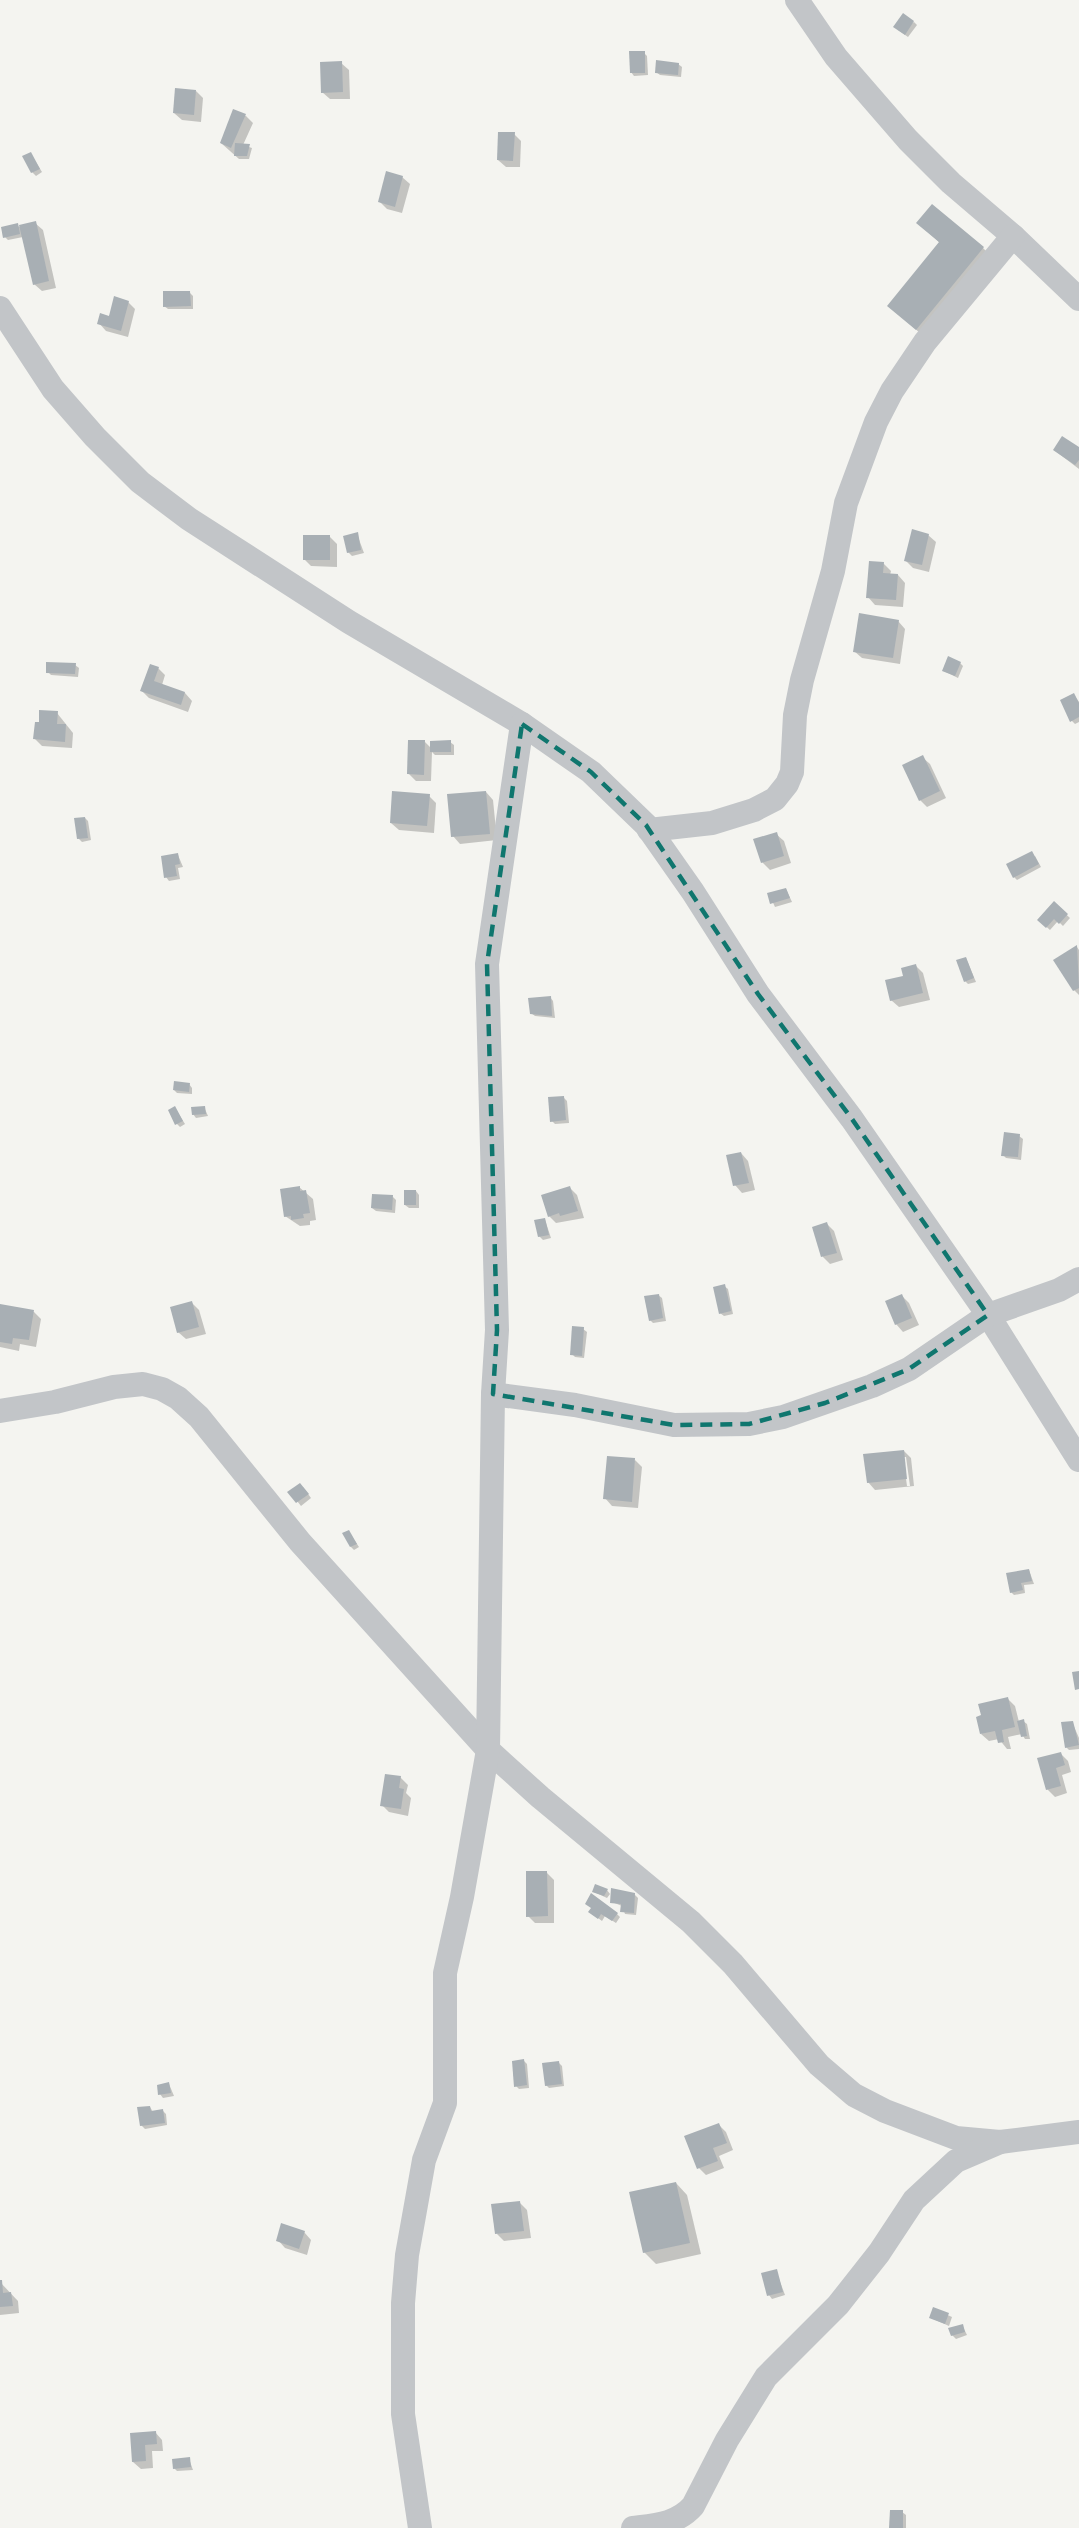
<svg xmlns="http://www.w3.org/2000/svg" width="1079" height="2528" viewBox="0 0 1079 2528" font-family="Jost,sans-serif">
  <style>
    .shadow { fill: #0003; fill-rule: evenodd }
    .building { fill: #a8afb4 }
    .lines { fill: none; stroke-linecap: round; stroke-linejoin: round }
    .street { stroke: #c2c5c8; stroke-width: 24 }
    .marked { fill: none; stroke: #0f766e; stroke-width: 4.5; stroke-dasharray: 12 8; stroke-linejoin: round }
  </style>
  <rect width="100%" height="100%" fill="#f4f4f0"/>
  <g class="shadow">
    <polygon points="914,22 917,25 908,37 898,30"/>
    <polygon points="644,53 647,56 648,75 634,76 631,72"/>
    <polygon points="341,63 349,70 350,99 330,99 322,92"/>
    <polygon points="678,64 682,67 681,77 660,75 656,72"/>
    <polygon points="196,91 203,98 201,122 182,120 174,113"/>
    <polygon points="234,111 246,116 253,123 243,145 252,148 249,159 239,159 221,143"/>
    <polygon points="514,134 521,141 520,167 506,167 498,160"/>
    <polygon points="31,154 42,172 36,176 32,172"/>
    <polygon points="402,177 410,184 402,213 387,209 379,201"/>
    <polygon points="35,223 43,230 56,288 42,291 34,284 23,237 8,240 5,237 17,225 19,227"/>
    <polygon points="918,223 983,248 994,259 928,340 889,306 940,243"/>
    <polygon points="190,293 193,296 193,309 168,309 164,306"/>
    <polygon points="128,302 135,309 128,337 106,331 99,323"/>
    <polygon points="1079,449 1079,469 1054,450"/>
    <polygon points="357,534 364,553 352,556 348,552"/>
    <polygon points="928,535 936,542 929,572 913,568 906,561"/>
    <polygon points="330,537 337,544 337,567 311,566 304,559"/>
    <polygon points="883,563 891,571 890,575 898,575 905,583 903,607 875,605 868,597"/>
    <polygon points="898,621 905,629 900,664 862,658 854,651"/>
    <polygon points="960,663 963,666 958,678 944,671"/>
    <polygon points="75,665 79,668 78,677 51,675 48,672"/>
    <polygon points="158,668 165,675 162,685 185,693 192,701 188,712 149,698 142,691"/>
    <polygon points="1074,695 1079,702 1079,722 1075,724 1072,721"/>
    <polygon points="57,713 73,733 72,748 42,746 35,739 40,724"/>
    <polygon points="425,742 431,748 450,742 454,745 454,755 435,755 432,752 431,781 416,781 409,774"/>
    <polygon points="922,757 930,764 946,798 927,807 920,800"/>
    <polygon points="486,792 493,800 497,840 460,844 453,836"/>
    <polygon points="429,796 436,803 434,833 399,830 391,823"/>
    <polygon points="85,818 88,821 91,840 82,842 78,838"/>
    <polygon points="776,834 784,841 791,863 770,870 762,862"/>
    <polygon points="178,855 183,867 178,868 180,879 169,881 166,877"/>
    <polygon points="1035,856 1041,867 1017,880 1014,877"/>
    <polygon points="786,889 792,902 775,907 769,894"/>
    <polygon points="1054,903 1070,918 1063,926 1058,921 1050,930 1039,920"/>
    <polygon points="1077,947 1079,950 1079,995 1074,990"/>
    <polygon points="966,958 976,982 968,984 965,981"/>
    <polygon points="916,966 923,973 930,1000 899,1007 891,1000 905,978"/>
    <polygon points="550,997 553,1001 555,1018 535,1016 531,1013"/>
    <polygon points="189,1084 192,1088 192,1094 177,1093 174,1090"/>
    <polygon points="564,1098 567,1101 569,1123 555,1124 552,1121"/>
    <polygon points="204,1107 208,1116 196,1118 193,1114"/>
    <polygon points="175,1108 185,1124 180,1127 177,1124"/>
    <polygon points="1019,1136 1023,1139 1021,1160 1006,1158 1003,1155"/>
    <polygon points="741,1153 748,1161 755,1190 742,1193 735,1185"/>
    <polygon points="299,1187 313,1199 316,1220 310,1221 310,1225 300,1226 285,1216"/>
    <polygon points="569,1187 577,1195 584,1218 556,1223 549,1216"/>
    <polygon points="416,1191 419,1195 419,1208 409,1208 405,1205"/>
    <polygon points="393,1197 396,1200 395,1213 376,1211 372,1208"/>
    <polygon points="545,1220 551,1238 543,1240 539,1236"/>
    <polygon points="827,1224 834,1231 843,1260 830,1264 823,1257 813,1228"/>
    <polygon points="724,1286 728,1289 733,1314 724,1316 720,1313"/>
    <polygon points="658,1295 662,1298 666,1321 653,1323 650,1320"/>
    <polygon points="902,1296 909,1303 919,1325 903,1332 896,1324"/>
    <polygon points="192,1303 199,1310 206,1334 186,1339 178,1332"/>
    <polygon points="0,1306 34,1312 41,1319 36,1347 20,1344 19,1351 0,1347"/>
    <polygon points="583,1329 587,1332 584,1358 575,1357 572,1354"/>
    <path d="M904,1451L911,1458L914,1486L875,1490L868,1482ZM903,1457H906L910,1486H907Z"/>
    <polygon points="635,1460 642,1467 638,1508 612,1506 605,1498"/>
    <polygon points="303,1487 311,1498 301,1506 290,1492"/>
    <polygon points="349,1532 359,1547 354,1550 351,1547"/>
    <polygon points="1029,1570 1034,1584 1024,1585 1025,1593 1014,1595 1011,1592"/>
    <polygon points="1008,1699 1015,1706 1019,1722 1023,1721 1027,1724 1030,1739 1025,1739 1022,1734 1008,1737 1011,1749 1007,1749 999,1739 989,1741 981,1734"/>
    <polygon points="1072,1722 1079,1738 1079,1749 1069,1750 1066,1747"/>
    <polygon points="1060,1753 1068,1761 1071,1772 1062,1775 1067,1793 1055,1797 1047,1789"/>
    <polygon points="400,1777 408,1785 406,1793 411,1798 408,1816 389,1812 382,1805"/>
    <polygon points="547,1873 554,1880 554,1923 535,1923 528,1916"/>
    <polygon points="607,1890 610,1894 607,1898 594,1892"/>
    <polygon points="634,1894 638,1898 636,1915 625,1914 622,1906 612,1902"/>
    <polygon points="590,1912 617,1914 620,1917 616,1923 605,1916 602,1921"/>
    <polygon points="524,2061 527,2064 529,2088 519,2089 516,2086"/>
    <polygon points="559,2063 562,2066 564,2086 549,2088 546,2085"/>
    <polygon points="169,2084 174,2096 163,2098 160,2094"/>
    <polygon points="150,2107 153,2112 163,2111 166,2114 167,2125 145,2129 141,2125"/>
    <polygon points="719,2125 726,2132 733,2150 719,2156 724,2168 706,2175 699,2168"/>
    <polygon points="676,2183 687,2195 701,2254 656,2264 644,2252"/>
    <polygon points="520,2203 527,2210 531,2238 504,2241 497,2234"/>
    <polygon points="304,2232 311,2240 307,2255 285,2248 278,2240"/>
    <polygon points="776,2271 785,2295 772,2299 769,2295"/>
    <polygon points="0,2282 18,2301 19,2313 0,2315"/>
    <polygon points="934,2309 952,2317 949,2326 931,2318"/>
    <polygon points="962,2325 967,2335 956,2339 952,2335"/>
    <polygon points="155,2432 162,2440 163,2451 152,2451 153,2468 141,2469 133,2462 131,2434"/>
    <polygon points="189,2459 193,2470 177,2471 174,2468"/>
    <polygon points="902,2512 906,2515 906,2528 891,2528"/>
  </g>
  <g class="building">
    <polygon points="903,13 914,21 905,35 893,27"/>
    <polygon points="629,51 645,51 645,73 630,73"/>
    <polygon points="656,60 679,63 678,75 655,73"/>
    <polygon points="342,61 343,92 321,93 320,62"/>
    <polygon points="175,88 196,90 194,115 173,113"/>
    <polygon points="233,109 246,114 231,148 220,143"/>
    <polygon points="498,132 515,132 513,161 497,160"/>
    <polygon points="235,143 250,144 247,156 234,156"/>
    <polygon points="31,152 40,169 31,173 22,156"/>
    <polygon points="386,171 403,176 395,207 378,202"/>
    <polygon points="932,204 984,247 916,330 887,306 939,242 916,223"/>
    <polygon points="36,221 49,281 33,285 19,225"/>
    <polygon points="18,223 20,234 3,238 1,227"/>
    <polygon points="163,291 190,291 191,306 163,307"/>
    <polygon points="114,296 129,301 121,331 97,324 100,313 109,316"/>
    <polygon points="1062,436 1079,447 1079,460 1075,465 1053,450"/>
    <polygon points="912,529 929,534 922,565 904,561"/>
    <polygon points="358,532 361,550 347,553 343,536"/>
    <rect x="303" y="535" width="27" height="25"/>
    <polygon points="869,561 884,562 883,573 898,574 896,600 866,598"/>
    <polygon points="859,613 899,620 893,658 853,652"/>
    <polygon points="948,656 961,662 955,676 942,671"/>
    <polygon points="46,662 76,663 75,674 46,673"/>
    <polygon points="150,664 159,667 154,681 185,692 181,705 140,691"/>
    <polygon points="1074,693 1079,703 1079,717 1070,722 1060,700"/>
    <polygon points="39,710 58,711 57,724 66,724 65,742 33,739 35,722 39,722"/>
    <polygon points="408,740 425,740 424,775 407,774"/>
    <polygon points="451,740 451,752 430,752 430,741"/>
    <polygon points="923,755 940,791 919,801 902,765"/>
    <polygon points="392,791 430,794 427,826 390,823"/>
    <polygon points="486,791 490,834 451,837 447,794"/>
    <polygon points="85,817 88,838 77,839 74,818"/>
    <polygon points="777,832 784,856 761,863 753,839"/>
    <polygon points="1032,851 1039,864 1013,878 1006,864"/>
    <polygon points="178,853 180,864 175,865 177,876 164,878 161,856"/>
    <polygon points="786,888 790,898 770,904 767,893"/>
    <polygon points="1054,901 1068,914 1059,924 1054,919 1046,928 1037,920"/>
    <polygon points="1077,945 1079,988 1073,991 1053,960"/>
    <polygon points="966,957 974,978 964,982 956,960"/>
    <polygon points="916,964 923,993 890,1001 885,980 903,976 901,968"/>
    <polygon points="551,996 552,1016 530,1014 528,998"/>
    <polygon points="174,1081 190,1083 189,1092 173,1090"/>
    <polygon points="564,1096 566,1120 550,1122 548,1097"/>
    <polygon points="175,1106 183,1121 175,1125 168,1110"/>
    <polygon points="205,1106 206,1114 192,1115 191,1107"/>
    <polygon points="1004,1132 1020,1134 1018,1157 1001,1156"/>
    <polygon points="741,1152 749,1183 733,1186 726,1155"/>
    <polygon points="300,1186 300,1191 306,1190 310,1213 303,1214 304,1218 291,1220 291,1216 284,1217 280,1189"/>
    <polygon points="570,1186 578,1211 560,1216 559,1213 548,1217 541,1195"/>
    <rect x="404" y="1190" width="12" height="15"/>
    <polygon points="372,1194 393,1195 392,1210 371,1208"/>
    <polygon points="545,1218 549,1235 538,1237 534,1220"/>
    <polygon points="827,1222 837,1253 821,1257 812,1227"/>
    <polygon points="725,1284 731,1311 719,1314 713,1287"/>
    <polygon points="659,1294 663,1318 649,1321 644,1296"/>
    <polygon points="902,1294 912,1318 895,1325 885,1301"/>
    <polygon points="192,1301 199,1327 177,1333 170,1307"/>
    <polygon points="0,1304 34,1310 29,1340 13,1338 12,1344 0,1342"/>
    <polygon points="572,1326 584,1327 582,1356 570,1355"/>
    <polygon points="904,1450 907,1479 867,1483 863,1454"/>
    <polygon points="607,1456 635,1458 632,1502 603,1499"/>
    <polygon points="300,1483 309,1494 296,1503 287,1492"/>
    <polygon points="349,1530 357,1544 350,1547 342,1533"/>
    <polygon points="1029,1569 1032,1581 1021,1583 1023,1590 1010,1593 1006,1573"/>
    <polygon points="1079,1671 1079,1689 1075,1690 1072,1672"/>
    <polygon points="1008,1697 1015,1727 1002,1730 1004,1742 998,1743 995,1731 980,1734 976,1717 981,1715 978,1704"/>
    <polygon points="1024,1719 1027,1736 1021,1737 1017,1721"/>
    <polygon points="1073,1721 1079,1745 1065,1748 1061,1722"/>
    <polygon points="1061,1752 1065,1765 1056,1768 1061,1786 1046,1790 1037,1758"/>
    <polygon points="385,1774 401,1776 399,1788 404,1789 401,1809 380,1806"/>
    <polygon points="526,1871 547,1871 548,1916 526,1917"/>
    <polygon points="595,1884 608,1889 604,1896 592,1892"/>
    <polygon points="611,1888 635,1893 634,1913 620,1912 621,1904 610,1903"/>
    <polygon points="591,1893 618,1913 612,1921 601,1914 598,1919 588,1912 591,1908 585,1904"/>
    <polygon points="524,2059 527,2085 514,2087 512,2061"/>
    <polygon points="559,2061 562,2084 545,2086 542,2063"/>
    <polygon points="169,2082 171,2093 158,2095 157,2085"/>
    <polygon points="150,2106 151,2111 163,2109 165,2123 140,2126 137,2107"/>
    <polygon points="719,2123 727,2143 713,2148 718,2161 697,2169 684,2136"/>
    <polygon points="676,2182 690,2243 643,2253 629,2192"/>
    <polygon points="520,2201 524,2231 495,2234 491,2204"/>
    <polygon points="281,2223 305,2231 299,2249 276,2241"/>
    <polygon points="777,2269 783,2292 767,2296 761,2273"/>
    <polygon points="0,2280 2,2280 3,2293 11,2292 13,2306 0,2307"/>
    <polygon points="933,2307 949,2313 945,2324 929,2318"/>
    <polygon points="963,2324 965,2332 951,2336 948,2328"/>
    <polygon points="156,2431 157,2444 145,2445 146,2461 132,2462 130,2433"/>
    <polygon points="190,2457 191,2467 173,2469 172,2459"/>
    <polygon points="890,2510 903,2510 903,2528 889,2528"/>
  </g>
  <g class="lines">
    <g class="street">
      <polyline points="797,0 836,57 908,140 951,183 1013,236 1079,299"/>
      <polyline points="0,308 53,389 95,437 140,482 189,519 349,622 522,724 591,772 646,825 693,892 758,994 852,1119 988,1315 1079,1460"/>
      <polyline points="649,830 712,823 754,810 775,799 787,784 792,772 795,715 802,680 833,571 846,503 876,422 892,391 925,342 1013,236"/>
      <polyline points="493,1394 575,1405 674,1425 749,1424 783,1417 872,1386 909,1369 988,1315 1059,1290 1079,1279"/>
      <polyline points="0,1411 55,1402 114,1387 143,1384 162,1389 178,1398 199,1417 300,1542 488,1750 540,1797 691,1922 733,1964 819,2065 854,2095 885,2111 956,2138 1000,2142 1079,2132"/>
      <polyline points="420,2528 403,2414 403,2303 407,2255 424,2160 445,2103 445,1973 462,1897 488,1750 493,1394 497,1330 487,964 522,724"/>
      <path d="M633,2528C656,2525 677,2524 693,2506L727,2440L766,2377L838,2305L879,2253L914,2200L956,2161L998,2143"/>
    </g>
  </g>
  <path class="marked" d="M522,724L591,772L646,825L758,994L852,1119L988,1315L909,1369L825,1403L749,1424L674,1425L493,1394L497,1330L487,964Z"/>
</svg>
